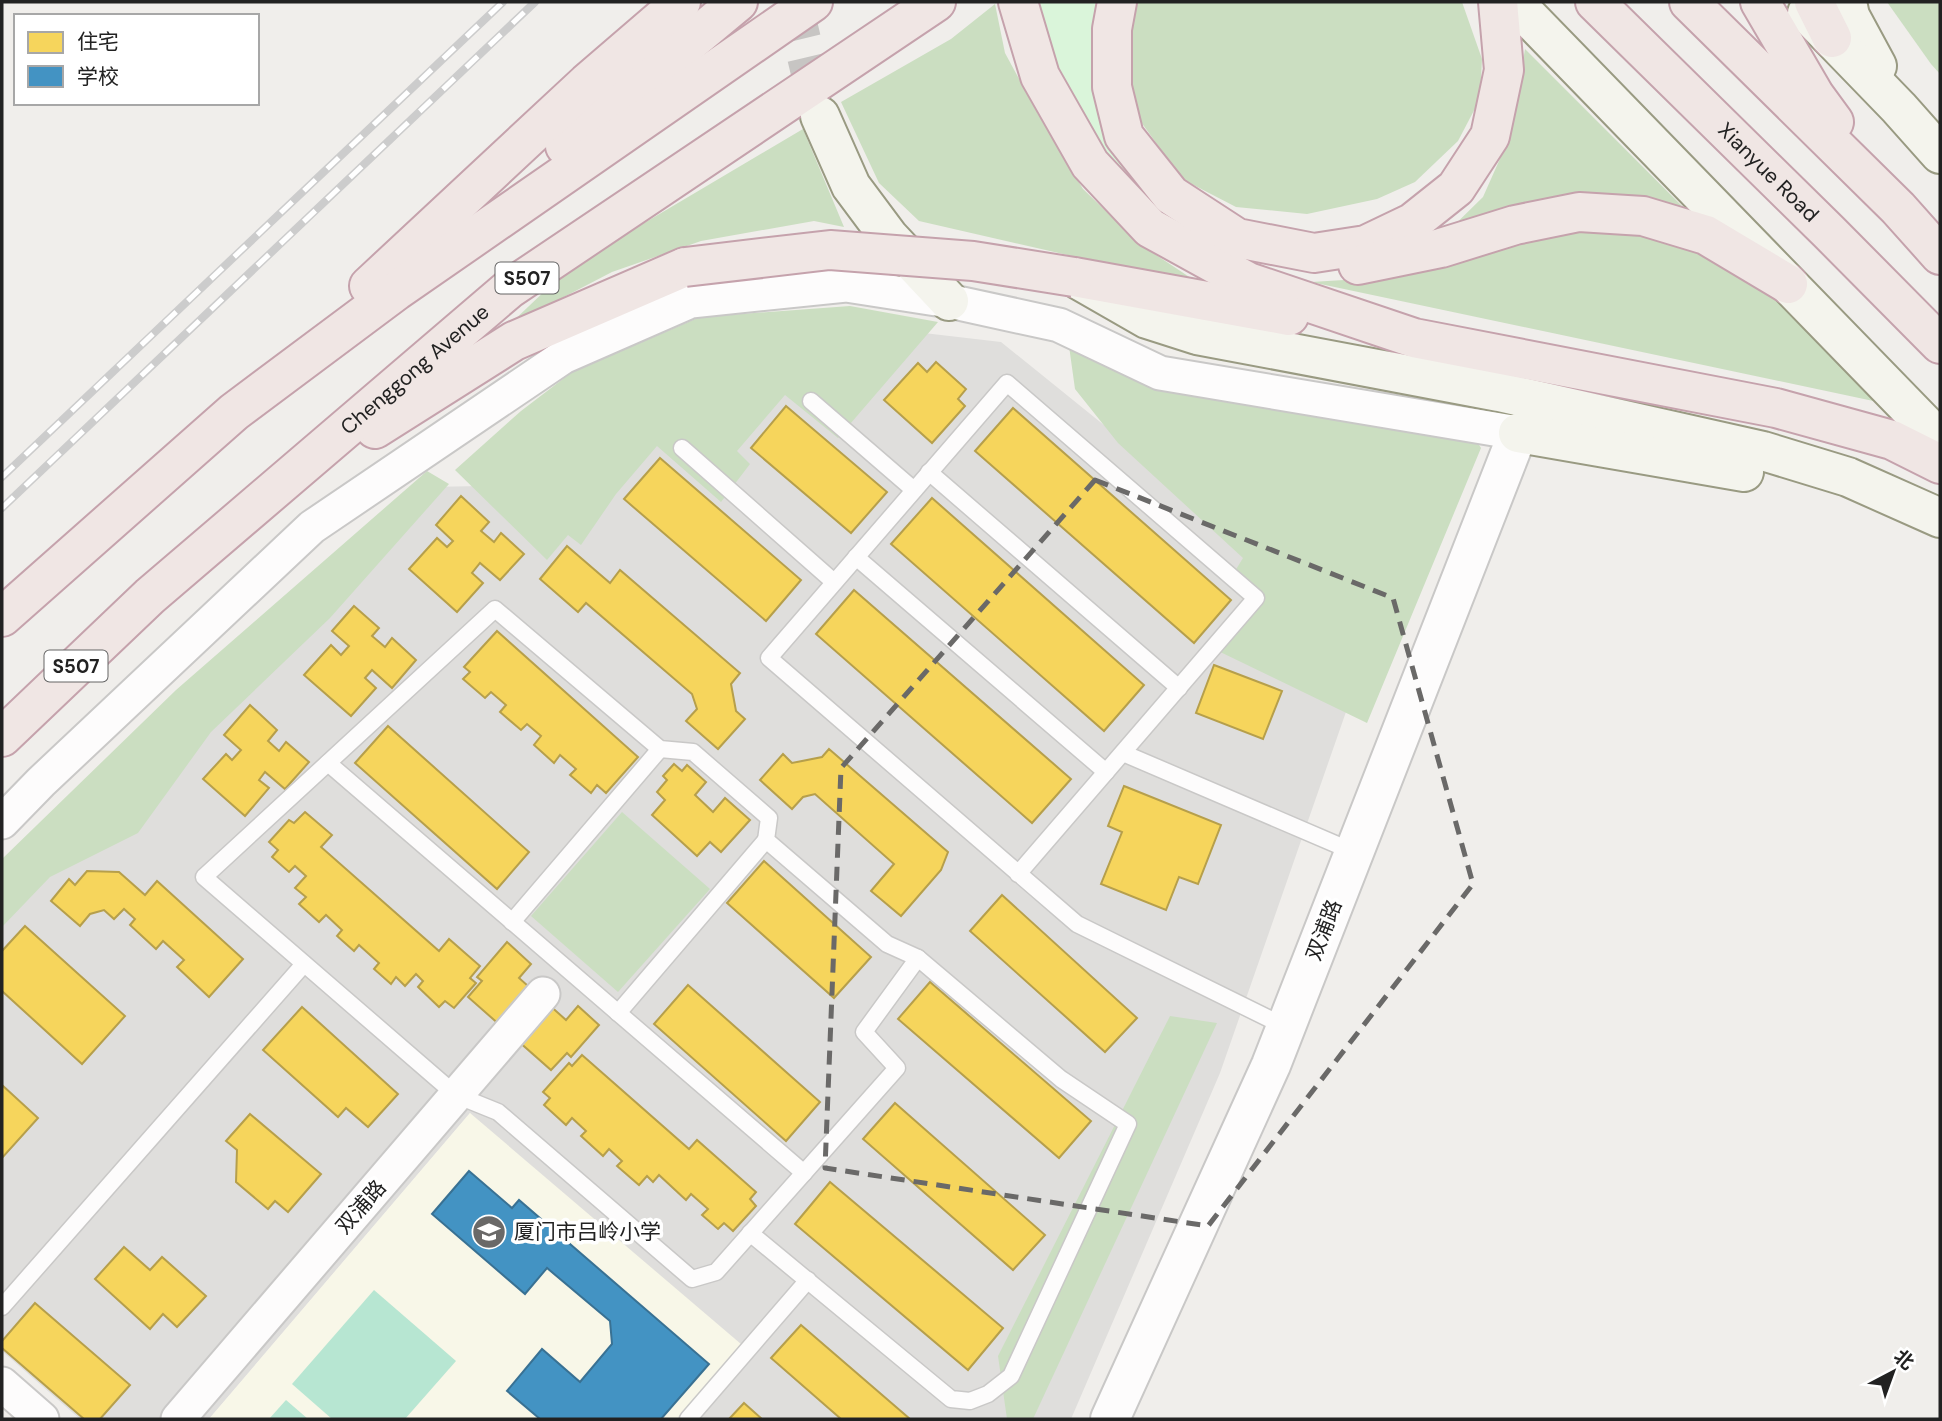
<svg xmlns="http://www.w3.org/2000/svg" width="1942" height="1421" viewBox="0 0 1942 1421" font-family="'DM Sans','Noto Sans SC',sans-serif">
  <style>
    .residential { fill: #dfdedc }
    .education { fill: #f8f7e8 }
    .forest { fill: #cbdec1 }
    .park { fill: #daf5da }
    .pitch { fill: #b7e6d2 }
    .homes { fill: #f6d55c; stroke: #b69f4b; stroke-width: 2 }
    .schools { fill: #4393c3; stroke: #397193; stroke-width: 2 }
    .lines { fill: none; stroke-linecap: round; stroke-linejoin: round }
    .secondary-tunnel { stroke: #c7c5c3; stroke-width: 38; stroke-dasharray: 38 19; stroke-linecap: butt }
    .service-casing { stroke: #c9c8c7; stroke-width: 19 }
    .minor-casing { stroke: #c9c8c7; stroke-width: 37 }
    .tertiary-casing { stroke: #c9c8c7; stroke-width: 42 }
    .secondary-casing { stroke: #999a82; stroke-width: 42 }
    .trunk-casing { stroke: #c5a2ac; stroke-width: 42 }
    .service { stroke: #fdfcfc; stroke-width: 16 }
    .minor { stroke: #fdfcfc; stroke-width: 33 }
    .tertiary { stroke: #fdfcfc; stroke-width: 38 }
    .secondary { stroke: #f4f4ed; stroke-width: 38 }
    .trunk { stroke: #f0e6e4; stroke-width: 38 }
    .rail-casing { stroke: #ccc; stroke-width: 8 }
    .rail { stroke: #fff; stroke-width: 5; stroke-dasharray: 16; stroke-linecap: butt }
    .trunk-bridge-casing { stroke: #c5a2ac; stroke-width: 42; stroke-linecap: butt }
    .trunk-bridge { stroke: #f0e6e4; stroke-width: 38 }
    .marked { fill: none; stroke: #6a6968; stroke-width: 5; stroke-dasharray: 14 9; stroke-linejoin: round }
    .labels { text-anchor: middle; stroke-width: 7; stroke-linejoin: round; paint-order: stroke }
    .shield { fill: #fff; stroke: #646464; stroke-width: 2 }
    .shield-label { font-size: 19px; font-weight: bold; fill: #222 }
    .street-label { font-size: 21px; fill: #222; stroke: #fff }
    .poi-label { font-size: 21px; fill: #222; stroke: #fff; text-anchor: start }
  </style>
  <rect width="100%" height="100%" fill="#f0eeeb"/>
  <polygon class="residential" points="812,320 1001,342 1276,564 1369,646 1220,1073 1071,1419 689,1419 470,1113 209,1419 80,1419 2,1351 2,917 427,487 540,485"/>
  <polygon class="education" points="470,1113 748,1350 689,1419 209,1419"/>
  <g class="forest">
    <polygon points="1134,2 1462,2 1482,59 1480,99 1458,141 1415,182 1377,199 1307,214 1236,207 1182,179 1141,122 1124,68"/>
    <polygon points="1887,2 1940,2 1940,74 1931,64"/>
    <polygon points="995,4 1005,53 1038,114 1083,189 1141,245 1203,286 919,221 879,183 841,102 951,39"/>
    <polygon points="1525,49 1878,402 1311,282 1377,278 1431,248 1483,197 1511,134"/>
    <polygon points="803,129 844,227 814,221 701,241 612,272 508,326 570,267"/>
    <polygon points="850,306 938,322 838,438 785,395 737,451 750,464 721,502 657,446 616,494 581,545 568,535 547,560 455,470 521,411 572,372 700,317"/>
    <polygon points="1069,346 1452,403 1481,448 1367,723 1212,648 1250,601 1232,576 1243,558 1118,443 1075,389"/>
    <polygon points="427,471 449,484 330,618 211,732 138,833 50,877 2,927 2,859 176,690"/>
    <polygon points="622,812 710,889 618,992 531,916"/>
    <polygon points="1170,1016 1217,1023 1033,1419 1007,1419 998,1356"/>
  </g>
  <polygon class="park" points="1038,2 1095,2 1096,70 1159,207 1101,149 1063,88 1040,21"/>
  <g class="pitch">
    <polygon points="374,1290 456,1361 405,1419 332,1419 292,1384"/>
    <polygon points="286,1400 308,1419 269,1419"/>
  </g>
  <g class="homes">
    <polygon points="936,362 966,389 958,399 965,406 932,443 884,400 918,363 927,372"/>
    <polygon points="786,406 887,492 851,533 751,448"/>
    <polygon points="1013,408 1231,600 1194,643 975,451"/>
    <polygon points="660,458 801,580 766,621 624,499"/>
    <polygon points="461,496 489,522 481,531 494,542 501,533 524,554 500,580 480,563 472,573 483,583 457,612 409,569 437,538 447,547 453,541 436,525"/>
    <polygon points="932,498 1144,685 1104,731 891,544"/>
    <polygon points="567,546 610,583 620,570 740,673 731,684 736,711 745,719 718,749 686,721 697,709 692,694 586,603 578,612 540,579"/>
    <polygon points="854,590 1071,779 1032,823 816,634"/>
    <polygon points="354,606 379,628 372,636 385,647 392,638 416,660 392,688 372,670 365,678 376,688 351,716 304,675 331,645 341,655 349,646 332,631"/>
    <polygon points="497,631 638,757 606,793 597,785 591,793 570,775 576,769 560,755 554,763 534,745 541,736 527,724 521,730 500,712 506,705 491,692 485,698 463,679 470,672 464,667"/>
    <polygon points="1214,665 1282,691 1263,739 1196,713"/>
    <polygon points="250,705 277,730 268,741 279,751 286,742 309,762 285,789 265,772 259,780 269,788 245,816 203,779 226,754 232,760 241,750 224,735"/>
    <polygon points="388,726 529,852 497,889 355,763"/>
    <polygon points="829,749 948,852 941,870 901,916 871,891 894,864 815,794 803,797 792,809 760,780 783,754 792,763 822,757"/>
    <polygon points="674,764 682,771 687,765 706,782 695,795 713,812 725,798 750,820 721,852 710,842 697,856 652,815 665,800 657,792 667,780 663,776"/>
    <polygon points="1124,786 1221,825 1198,884 1179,877 1166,910 1101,884 1122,832 1108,826"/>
    <polygon points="305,812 332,835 321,847 439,951 449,939 480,966 470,978 476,983 454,1008 445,1001 439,1007 418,987 423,981 416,974 405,986 396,977 391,984 374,969 379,963 359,945 354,951 337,936 342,930 326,915 319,922 299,904 306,897 295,888 306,876 295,866 289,872 272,857 278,850 269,842 289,820 294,823"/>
    <polygon points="764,861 871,957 834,998 727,903"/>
    <polygon points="87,871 119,872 145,895 157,881 243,959 209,997 177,967 184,960 163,941 156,949 130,925 135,919 124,909 114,919 104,910 90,914 80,926 51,901 69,879 75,885"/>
    <polygon points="1002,895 1137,1018 1105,1052 970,931"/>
    <polygon points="25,926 125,1016 82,1064 2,991 2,951"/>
    <polygon points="507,942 531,964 519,978 566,1020 578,1006 599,1025 571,1057 567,1053 551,1070 468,997 482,981 477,977"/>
    <polygon points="930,982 1091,1121 1059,1158 898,1019"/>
    <polygon points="688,985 820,1102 786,1141 654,1024"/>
    <polygon points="302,1007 398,1094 368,1127 346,1108 338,1117 263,1050"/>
    <polygon points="582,1055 689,1149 697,1140 756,1192 750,1199 756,1206 733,1231 724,1223 718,1229 702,1215 708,1209 691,1194 686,1200 659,1175 653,1182 647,1176 639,1185 617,1166 622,1161 609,1149 603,1156 581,1136 586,1131 572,1118 566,1125 544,1105 550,1098 543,1092 569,1063 572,1066"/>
    <polygon points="2,1085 38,1118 2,1158"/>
    <polygon points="895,1103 1045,1235 1013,1270 863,1139"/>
    <polygon points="250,1114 321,1174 288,1212 275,1201 268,1209 236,1182 237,1150 226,1141"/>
    <polygon points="830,1182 1003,1328 968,1370 795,1224"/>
    <polygon points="124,1247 150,1270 162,1257 206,1296 177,1327 163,1314 150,1329 95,1279"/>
    <polygon points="35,1303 130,1385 100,1419 84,1419 2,1348 2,1341"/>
    <polygon points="801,1325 910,1419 841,1419 771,1358"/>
    <polygon points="744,1403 762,1419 729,1419"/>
  </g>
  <polygon class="schools" points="469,1171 512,1208 519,1200 709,1364 661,1419 540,1419 507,1391 542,1349 580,1382 612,1344 610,1321 547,1268 525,1294 432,1214"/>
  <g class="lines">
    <polyline class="secondary-tunnel" points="793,2 820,115"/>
    <g class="service-casing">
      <g id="service">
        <polyline points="811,401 914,490"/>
        <polyline points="682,448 834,582"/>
        <polyline points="929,472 1179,688"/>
        <polyline points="856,557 1106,772"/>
        <polygon points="495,609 660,749 693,752 769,818 766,840 887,944 918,958 864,1032 897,1068 716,1272 692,1279 498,1112 456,1095 204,877"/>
        <polyline points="1123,753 1354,852"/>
        <polyline points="328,763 804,1173"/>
        <polyline points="1018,874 1256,598 1007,383 769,658 1077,924 1286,1027"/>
        <polyline points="512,922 660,749"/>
        <polyline points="618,1013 766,840"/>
        <polyline points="750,1233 951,1399 970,1401 988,1394 1011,1376 1128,1124 1061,1079 918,958"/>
        <polyline points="2,1307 304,964"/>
        <polyline points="688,1419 808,1280"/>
      </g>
    </g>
    <g class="minor-casing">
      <g id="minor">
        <polyline points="2,822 41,782 312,527 563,357 691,301 846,285 949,301 1059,325 1160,373 1518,433"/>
        <polyline points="2,1384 42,1419"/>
        <polyline points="178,1419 543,994"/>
      </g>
    </g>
    <g class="tertiary-casing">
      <polyline id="tertiary" points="1110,1419 1271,1065 1518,433"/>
    </g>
    <g class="secondary-casing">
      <g id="secondary">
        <polyline points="1514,2 1940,440"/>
        <polyline points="1847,2 1850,16 1877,66"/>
        <polyline points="1807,13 1899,108 1940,154"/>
        <polyline points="820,116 851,186 889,237 949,301"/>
        <polyline points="1079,280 1147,319 1197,335 1499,392 1763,451 1848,477 1940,518"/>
        <polyline points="1518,433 1744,472"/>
      </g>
    </g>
    <g class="trunk-casing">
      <g id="trunk">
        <polyline points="1018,2 1040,76 1090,164 1150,228 1248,282 1414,338 1776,408 1892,440 1940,464"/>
        <polyline points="1117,2 1112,29 1112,87 1124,136 1171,195 1237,238 1314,253 1366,245 1412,223 1456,188 1490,136 1504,70 1498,2"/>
        <path id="s1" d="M1595,2L1829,232L1940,344"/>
        <polyline points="1689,2 1898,208 1940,255"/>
        <polyline points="1760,2 1815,96 1834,122"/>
        <polyline points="1814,2 1832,38"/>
        <polyline points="565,146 738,2"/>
        <polyline points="1358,265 1441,248 1515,225 1579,212 1643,216 1706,235 1788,284"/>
        <polyline points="1074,277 1289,316"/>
        <polyline points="369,286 587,83 681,2"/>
        <polyline points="375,429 514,341 685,267"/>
        <polyline points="2,617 234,412 396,291 813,2"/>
        <path id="s2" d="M2,737L150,596L509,289L936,2"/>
      </g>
    </g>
    <use href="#service" class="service"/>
    <use href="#minor" class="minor"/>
    <use href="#tertiary" class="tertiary"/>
    <use href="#secondary" class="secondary"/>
    <use href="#trunk" class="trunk"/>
    <g class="rail-casing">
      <g id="rail">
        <polyline points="2,477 503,2"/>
        <polyline points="2,508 535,2"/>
      </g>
    </g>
    <use href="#rail" class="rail"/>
    <g class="trunk-bridge-casing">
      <polyline id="trunk-bridge" points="685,267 830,250 973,261 1074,277"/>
    </g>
    <use href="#trunk-bridge" class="trunk-bridge"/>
  </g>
  <path class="marked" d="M1095,480L1393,598L1473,884L1208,1226L825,1168L841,768Z"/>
  <defs>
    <g id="school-disc" transform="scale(1.75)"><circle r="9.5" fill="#6a6968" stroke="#fff"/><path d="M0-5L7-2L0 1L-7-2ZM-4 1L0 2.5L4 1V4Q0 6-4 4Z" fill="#fff"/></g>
  </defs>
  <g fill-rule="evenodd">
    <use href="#school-disc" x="489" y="1232"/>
  </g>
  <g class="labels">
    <g class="shield">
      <rect x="495.5" y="262.5" width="63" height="31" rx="5"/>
      <rect x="44.5" y="650.5" width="63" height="31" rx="5"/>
    </g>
    <g class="shield-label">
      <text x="527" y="285">S507</text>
      <text x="76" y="673">S507</text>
    </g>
    <g class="street-label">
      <text dy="7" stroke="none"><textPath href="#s1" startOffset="243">Xianyue Road</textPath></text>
      <text dy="7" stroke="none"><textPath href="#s2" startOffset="553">Chenggong Avenue</textPath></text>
      <text transform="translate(1324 930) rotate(-69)" y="7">双浦路</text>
      <text transform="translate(361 1207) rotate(-49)" y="7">双浦路</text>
    </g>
    <g class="poi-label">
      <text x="514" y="1239">厦门市吕岭小学</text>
    </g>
  </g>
  <rect width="1942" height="1421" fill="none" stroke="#222222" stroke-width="7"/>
  <rect x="14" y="14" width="245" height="91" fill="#ffffff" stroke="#a7a7a7" stroke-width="2"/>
  <rect x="28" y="32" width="35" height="21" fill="#f6d55c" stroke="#a7a7a7" stroke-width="2"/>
  <text x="77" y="49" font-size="21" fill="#222222">住宅</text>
  <rect x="28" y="66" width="35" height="21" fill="#4393c3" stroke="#a7a7a7" stroke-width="2"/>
  <text x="77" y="84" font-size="21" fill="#222222">学校</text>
  <g transform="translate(1893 1372) rotate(41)" stroke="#ffffff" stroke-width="5" paint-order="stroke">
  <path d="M0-5L12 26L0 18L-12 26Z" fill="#222222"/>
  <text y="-10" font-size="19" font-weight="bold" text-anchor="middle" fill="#222222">北</text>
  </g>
</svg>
